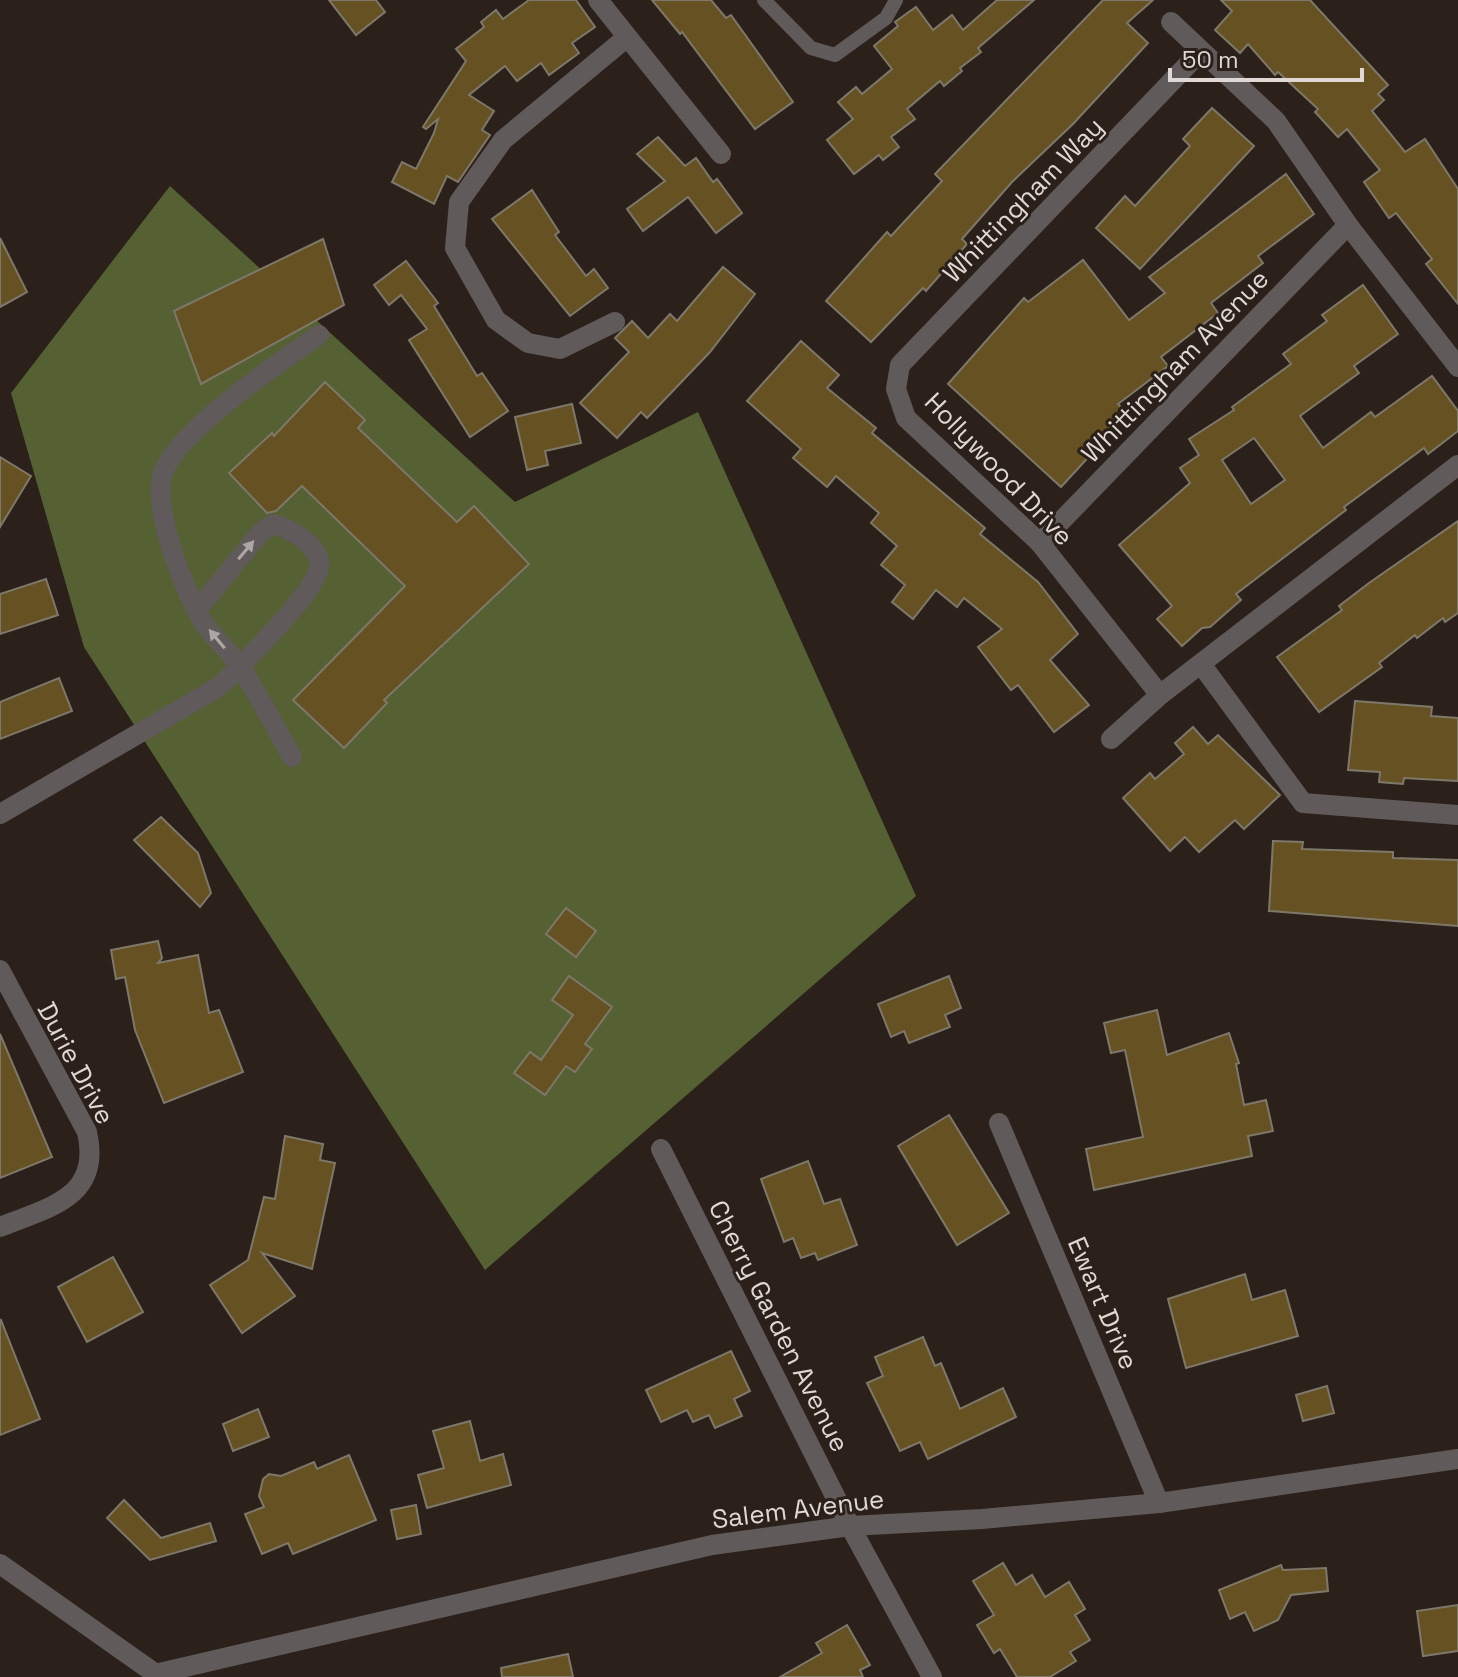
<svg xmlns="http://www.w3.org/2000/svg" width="1458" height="1677" viewBox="0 0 1458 1677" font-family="'Space Grotesk',sans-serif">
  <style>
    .forest { fill: #556133 }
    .building { fill: #655121; stroke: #7e786b; stroke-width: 2; fill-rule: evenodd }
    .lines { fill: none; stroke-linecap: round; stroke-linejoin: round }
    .lane { stroke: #615a5a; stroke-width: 14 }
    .street { stroke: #615a5a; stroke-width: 20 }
    .oneway { fill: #ada6a3 }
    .labels { text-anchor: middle; stroke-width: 6; stroke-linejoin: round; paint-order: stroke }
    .street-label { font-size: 26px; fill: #dfd8d4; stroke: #2b201a }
  </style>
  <rect width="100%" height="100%" fill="#2b201a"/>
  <polygon class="forest" points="170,186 515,502 698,412 916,896 485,1270 84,647 11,393"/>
  <g class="building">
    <polygon points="329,0 376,0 385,12 356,35"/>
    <polygon points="529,0 576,0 595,27 572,43 579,53 549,75 541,63 517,81 505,66 469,95 494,111 482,130 490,135 458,182 447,176 434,204 392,182 402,162 416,169 434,133 438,119 426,129 423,127 466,61 456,49 484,27 481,22 496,10 503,19"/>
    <polygon points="652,0 711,0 726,18 731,15 793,102 755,129 682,32 680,34"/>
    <polygon points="997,0 1034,0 978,48 981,52 960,68 962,71 944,86 940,81 907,109 915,119 891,137 899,147 883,160 879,155 854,174 827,140 853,119 838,102 856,87 862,94 892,69 874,46 898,26 895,22 916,7 933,30 952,15 963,30"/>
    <polygon points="1103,0 1153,0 1127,23 1148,43 1073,124 1012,182 962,239 967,244 926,291 923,288 871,342 826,301 887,232 891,236 942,181 935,174"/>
    <polygon points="1221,0 1310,0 1388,85 1378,94 1384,100 1372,111 1405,152 1425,139 1458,189 1458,304 1426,264 1432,259 1396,213 1389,218 1364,182 1380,170 1347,129 1338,137 1315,112 1318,109 1278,72 1275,75 1248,44 1240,53 1215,30 1232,11"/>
    <polygon points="1212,108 1254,146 1140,269 1096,228 1125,196 1135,206 1190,146 1183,139"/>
    <polygon points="658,137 685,166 696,158 713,182 717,179 742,213 716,233 688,197 643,231 627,209 665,181 637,154"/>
    <polygon points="1286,174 1314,214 1258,256 1263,263 1211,303 1218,313 1161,357 1168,366 1118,404 1128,414 1061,487 948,384 1024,298 1028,302 1083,260 1129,320 1165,293 1149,277"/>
    <polygon points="532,190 559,232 555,235 586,276 594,269 608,288 570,316 492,219"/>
    <polygon points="0,238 27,292 0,307"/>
    <polygon points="323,239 344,305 201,384 174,311"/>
    <polygon points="406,261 438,303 434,306 477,376 482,373 508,411 470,437 409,340 427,329 401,295 389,305 374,285"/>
    <polygon points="723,267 755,294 710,352 647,418 641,412 617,438 580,403 629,352 615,338 632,321 648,338 670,314 677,321"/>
    <path d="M1363,285L1398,334L1354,366L1359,373L1300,416L1323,448L1371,412L1375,417L1432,376L1458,411V431L1428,454L1424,448L1344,507L1346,510L1236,594L1241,600L1210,627L1202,628L1182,646L1157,619L1172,606L1119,545L1190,483L1180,468L1199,455L1189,439L1234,410L1232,407L1291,364L1283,354L1327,321L1322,315ZM1254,438L1285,480L1251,504L1222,460Z"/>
    <polygon points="801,341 839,375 827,388 876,428 872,433 985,528 980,534 1038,582 1078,634 1050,660 1089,705 1054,732 1018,685 1011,690 978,647 1002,629 964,598 957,607 936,590 913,619 892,602 905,585 881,565 897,546 871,523 879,513 836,476 827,487 793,458 801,449 747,401"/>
    <polygon points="325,382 365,420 358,428 457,522 474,506 529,564 384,700 387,703 344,748 293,700 405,586 302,486 276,511 267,513 229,473 272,433 274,436"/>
    <polygon points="572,404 581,443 545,451 548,465 527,470 515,417"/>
    <polygon points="0,457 31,476 0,527"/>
    <polygon points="1458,521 1458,613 1445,622 1443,618 1417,638 1415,635 1379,663 1382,667 1319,712 1277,657 1342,610 1339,606 1369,583"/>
    <polygon points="46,579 58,615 0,634 0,594"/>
    <polygon points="59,678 72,711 0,739 0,702"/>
    <polygon points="1355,701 1432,707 1431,716 1458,718 1458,781 1404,778 1403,784 1379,782 1380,772 1348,770"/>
    <polygon points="1193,727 1208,744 1218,735 1280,795 1244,829 1235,820 1199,852 1185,837 1170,851 1123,798 1150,773 1155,779 1184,754 1175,743"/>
    <polygon points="161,817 198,853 211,893 200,907 134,840"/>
    <polygon points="1273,841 1303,842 1302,849 1393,852 1393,858 1458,860 1458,926 1269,911"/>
    <polygon points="566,908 596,931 576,957 546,934"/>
    <polygon points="158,941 162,958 158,963 198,955 209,1013 219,1010 243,1072 164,1103 135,1030 125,977 116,979 111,950"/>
    <polygon points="569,976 612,1007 585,1044 592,1049 575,1072 566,1066 545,1095 514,1073 530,1052 541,1060 573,1015 552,1000"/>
    <polygon points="949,976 961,1008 945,1015 950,1027 909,1043 904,1031 891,1037 878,1004"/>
    <polygon points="1157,1010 1167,1055 1229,1033 1239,1063 1236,1064 1244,1105 1266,1100 1273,1131 1248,1136 1252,1156 1094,1190 1086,1149 1143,1137 1125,1050 1111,1053 1104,1023"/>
    <polygon points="0,1034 52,1157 0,1178"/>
    <polygon points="949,1115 1009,1213 957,1245 898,1146"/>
    <polygon points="285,1136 323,1144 320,1160 335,1163 312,1269 262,1253 295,1296 242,1333 210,1285 248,1260 264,1197 275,1199"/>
    <polygon points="808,1161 824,1204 840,1199 857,1245 818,1260 815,1253 801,1258 793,1238 784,1242 761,1179"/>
    <polygon points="113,1257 143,1312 87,1342 58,1287"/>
    <polygon points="1245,1274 1252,1300 1285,1290 1298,1336 1186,1368 1168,1299"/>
    <polygon points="1,1320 40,1419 0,1435 0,1321"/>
    <polygon points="923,1337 935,1366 941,1363 960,1409 1003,1388 1016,1417 928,1459 920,1442 900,1451 867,1383 883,1376 875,1357"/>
    <polygon points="731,1351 750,1391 734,1399 742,1416 715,1428 709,1415 693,1422 687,1410 661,1422 646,1390"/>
    <polygon points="1327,1386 1334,1413 1303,1421 1296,1395"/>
    <polygon points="258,1409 269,1437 233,1451 223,1424"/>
    <polygon points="470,1421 480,1461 503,1454 511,1485 427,1508 418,1475 444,1468 433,1431"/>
    <polygon points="349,1455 376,1520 293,1554 288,1543 262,1554 245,1514 264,1507 259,1496 263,1479 269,1474 281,1476 314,1462 317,1469"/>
    <polygon points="124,1500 161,1538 210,1523 216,1541 150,1560 107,1518"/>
    <polygon points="416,1505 421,1534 397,1539 391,1510"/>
    <polygon points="1003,1563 1016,1585 1032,1575 1045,1597 1069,1582 1085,1609 1075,1615 1090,1640 1070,1652 1076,1661 1050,1677 1017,1677 1000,1649 994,1653 977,1625 994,1615 973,1581"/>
    <polygon points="1281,1565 1283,1570 1326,1568 1328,1591 1291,1595 1278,1620 1254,1631 1245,1612 1230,1619 1219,1590"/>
    <polygon points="1458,1605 1458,1651 1423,1656 1417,1611"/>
    <polygon points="847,1625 870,1665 860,1670 863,1677 780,1677 822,1653 816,1643"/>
    <polygon points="568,1654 573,1677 502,1677 501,1668"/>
  </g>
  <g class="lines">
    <polyline class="lane" points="764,0 811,48 835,55 886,18 896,0"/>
    <g class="street">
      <polyline points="598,0 721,154"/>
      <polyline points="1171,22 1276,121 1348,225 1458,367"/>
      <polyline points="615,322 560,349 528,343 496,320 455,248 459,202 503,140 626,38"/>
      <polyline points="1040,543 1348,225"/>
      <polyline points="1201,664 1303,803 1458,815"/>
      <polyline points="1160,695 1040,543 906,418 896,389 900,365 1200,52"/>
      <polyline points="1111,739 1160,695 1458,465"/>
      <path d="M292,757C275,727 259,695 240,667C230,652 216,640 205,625C185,595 150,505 164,470C181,429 281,361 319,335"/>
      <path d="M0,814L217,688C239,668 314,594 319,568C323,547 290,528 273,524L261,532L197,610"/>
      <path d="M0,970L87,1132C102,1198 49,1207 0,1227"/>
      <polyline points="999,1123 1159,1503"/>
      <polyline points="661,1149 850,1526 932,1677"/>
      <polyline points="0,1564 160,1677"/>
      <polyline points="155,1674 712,1545 850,1526 982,1519 1159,1503 1458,1459"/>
    </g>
  </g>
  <defs><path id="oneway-solid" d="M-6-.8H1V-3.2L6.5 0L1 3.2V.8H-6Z" transform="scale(2)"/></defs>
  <g class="oneway">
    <use href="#oneway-solid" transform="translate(246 550) rotate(-50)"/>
    <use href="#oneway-solid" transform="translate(217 639) rotate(-130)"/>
  </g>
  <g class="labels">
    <g class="street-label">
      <text transform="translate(1023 200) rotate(-46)" y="9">Whittingham Way</text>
      <text transform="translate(1175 366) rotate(-46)" y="9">Whittingham Avenue</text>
      <text transform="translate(999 469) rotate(46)" y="9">Hollywood Drive</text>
      <text transform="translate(76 1063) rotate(62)" y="9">Durie Drive</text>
      <text transform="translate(1103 1303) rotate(67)" y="9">Ewart Drive</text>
      <text transform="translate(779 1326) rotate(63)" y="9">Cherry Garden Avenue</text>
      <text transform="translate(798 1509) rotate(-7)" y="9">Salem Avenue</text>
    </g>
  </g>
  <path d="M1170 68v12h192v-12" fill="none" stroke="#dfd8d4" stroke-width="4"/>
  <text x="1182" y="68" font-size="24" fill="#dfd8d4" stroke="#2b201a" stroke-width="6" paint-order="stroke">50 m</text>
</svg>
